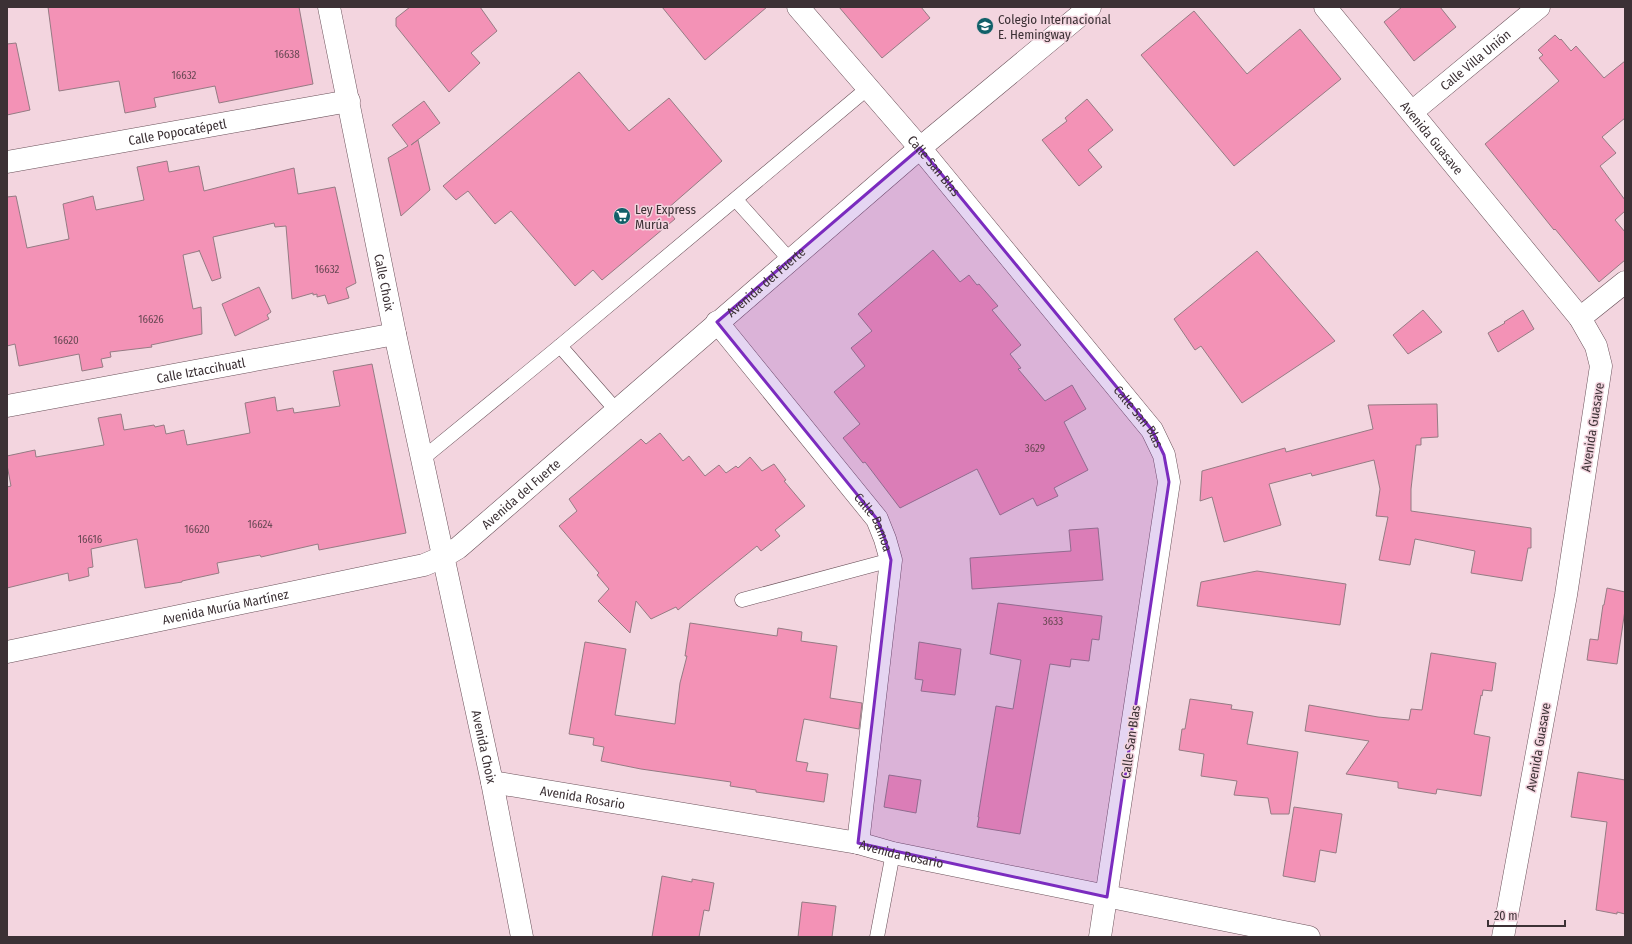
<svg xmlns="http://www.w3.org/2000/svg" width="1632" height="944" viewBox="0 0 1632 944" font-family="'Fira Sans Condensed',sans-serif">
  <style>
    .building { fill: #f392b6; stroke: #967b84 }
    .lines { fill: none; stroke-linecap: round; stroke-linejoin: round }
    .lane-casing { stroke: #6a515a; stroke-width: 15 }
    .street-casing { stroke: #6a515a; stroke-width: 23 }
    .secondary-casing { stroke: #6a515a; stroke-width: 23 }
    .lane { stroke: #fff; stroke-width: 14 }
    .street { stroke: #fff; stroke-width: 22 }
    .secondary { stroke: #fff; stroke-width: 22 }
    .marked { fill: #7b2cbf; fill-opacity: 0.2; stroke: #7b2cbf; stroke-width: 3; stroke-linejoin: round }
    .labels { text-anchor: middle; stroke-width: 3; stroke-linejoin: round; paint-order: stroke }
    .number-label { font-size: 11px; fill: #6a4955 }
    .poi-label { font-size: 13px; fill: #3c3135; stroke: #f3d5df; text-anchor: start }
    .street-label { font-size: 13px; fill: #3c3135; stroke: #f3d5df }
  </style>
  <rect width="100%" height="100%" fill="#f3d5df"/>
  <g class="building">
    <polygon points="48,7 299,7 313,84 219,103 215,86 154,98 156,107 125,113 119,81 59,91"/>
    <polygon points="410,7 480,7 497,31 471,53 480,63 449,92 396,26 396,18"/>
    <polygon points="662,7 767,7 705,60"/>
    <polygon points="839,7 921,7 930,18 882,58"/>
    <polygon points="1402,7 1440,7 1456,27 1414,61 1384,22"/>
    <polygon points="1194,11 1247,74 1300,29 1341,79 1234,166 1141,55"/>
    <polygon points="1555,35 1560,40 1561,39 1571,51 1576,46 1604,78 1625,61 1625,118 1602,137 1616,153 1600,166 1625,200 1625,211 1615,220 1625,232 1625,260 1599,282 1555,229 1554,230 1485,144 1559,81 1539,58 1543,55 1538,50"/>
    <polygon points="16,43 30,110 7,115 7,44"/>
    <polygon points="579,72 629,131 669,98 722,161 667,209 675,219 602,280 593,270 575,286 511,211 495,224 468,191 456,200 443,186"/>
    <polygon points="1087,99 1113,130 1088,150 1102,167 1079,186 1042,140 1067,121 1065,118"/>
    <polygon points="424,101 440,123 411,145 418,140 430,190 401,216 388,158 408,146 392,125"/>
    <polygon points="167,161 169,172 199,166 204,191 294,168 298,194 335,187 356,283 346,288 349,298 328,304 325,295 317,297 317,294 313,295 313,293 292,299 286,226 275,227 274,223 213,237 221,278 212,281 199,250 199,251 183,255 193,309 201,307 202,334 151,345 152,347 110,352 111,357 101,359 103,367 82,371 79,354 19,366 15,344 7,346 7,197 16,196 27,248 69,239 63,204 93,196 96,210 144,200 137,167"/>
    <polygon points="933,250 960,282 969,275 977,285 979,284 998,306 992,310 1021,345 1010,354 1021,368 1018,369 1045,401 1072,385 1086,409 1064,422 1088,470 1054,488 1058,496 1037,506 1033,498 1000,515 977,469 900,508 865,462 863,463 843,438 860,424 834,392 865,366 851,348 872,331 858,314"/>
    <polygon points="1257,251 1335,341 1242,403 1201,346 1195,350 1174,319"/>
    <polygon points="259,287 271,312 267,315 269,319 235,336 222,304"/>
    <polygon points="1423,310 1442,332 1408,354 1393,335"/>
    <polygon points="1523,310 1534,329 1498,352 1488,333 1505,323 1504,322"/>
    <polygon points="372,364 406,533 319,550 318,544 261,557 260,555 217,563 219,573 182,581 182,582 145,588 137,539 91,549 93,567 88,568 89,576 69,581 68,573 7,588 7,487 11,486 7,465 7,456 35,450 36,457 104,445 98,418 121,414 124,430 154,425 155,427 164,425 166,434 184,430 187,445 250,433 245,403 275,397 277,411 293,408 294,413 340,406 333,371"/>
    <polygon points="1437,404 1438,437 1421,438 1421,445 1416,445 1411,489 1411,511 1531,528 1531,548 1528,548 1522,581 1471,573 1475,551 1415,539 1410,565 1379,560 1388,517 1376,516 1380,489 1374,460 1312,476 1311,473 1269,484 1281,525 1224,542 1212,497 1200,501 1202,471 1285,448 1286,452 1373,429 1368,405"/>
    <polygon points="660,433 683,461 689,456 705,476 719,465 726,473 736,466 738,468 750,457 762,471 774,464 786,480 784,481 805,506 775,530 780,536 761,551 757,546 678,610 676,607 651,619 636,601 630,633 598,601 609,589 597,575 599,573 559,526 577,511 569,499 641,439 646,444"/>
    <polygon points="1098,528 1103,580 972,589 970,558 1071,551 1069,530"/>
    <polygon points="1257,571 1346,584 1340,625 1197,606 1201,582"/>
    <polygon points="1607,588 1625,592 1625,610 1617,664 1587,660 1590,639 1598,640 1603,605 1604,605"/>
    <polygon points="998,603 1102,616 1099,640 1092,639 1089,661 1071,659 1070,667 1050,664 1020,834 977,827 979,817 978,817 996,706 1013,709 1021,660 990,654"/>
    <polygon points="690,623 777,636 778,628 802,632 801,641 837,646 830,698 862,703 859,729 804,719 796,761 808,763 806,771 828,774 824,802 756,792 756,790 730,786 731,782 641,769 601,761 604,747 593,745 594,738 569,734 585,642 626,649 615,715 675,724 680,683 687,656 685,656"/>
    <polygon points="919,642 961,649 955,695 921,691 923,680 915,679"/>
    <polygon points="1431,653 1496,663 1492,691 1483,690 1482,696 1481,695 1474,734 1490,737 1481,796 1437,789 1436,794 1398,788 1398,782 1346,774 1369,741 1305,731 1309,705 1378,717 1409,720 1411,709 1422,710"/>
    <polygon points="1190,699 1232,705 1231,709 1253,712 1247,744 1298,752 1289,814 1271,814 1268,798 1234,795 1237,781 1201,776 1204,754 1179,750 1182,729 1185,729"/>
    <polygon points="1578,772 1625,780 1625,914 1617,912 1617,914 1596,910 1607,822 1571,817"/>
    <polygon points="889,775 921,780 916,813 884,807"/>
    <polygon points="1294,807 1342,814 1336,853 1320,850 1315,882 1283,876"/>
    <polygon points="662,876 692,882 692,879 714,883 709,911 704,910 699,937 652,937"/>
    <polygon points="802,902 836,906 832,937 798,937"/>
  </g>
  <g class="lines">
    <g class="lane-casing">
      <g id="lane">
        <polyline points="736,200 790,260"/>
        <polyline points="560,346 616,410"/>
        <polyline points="422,459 560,346 868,88"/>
        <polyline points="742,600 891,560"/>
        <polyline points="877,937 893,853"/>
      </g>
    </g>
    <g class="street-casing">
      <g id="street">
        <path id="s1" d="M798,7L920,148L1152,430L1164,455L1169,482L1100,937"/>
        <path id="s2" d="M1325,7L1580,318L1596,346L1601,366L1566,595L1503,937"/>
        <path id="s3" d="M1412,112L1539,7"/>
        <path id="s4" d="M7,162L349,101"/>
        <polyline points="1580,318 1625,282"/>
        <path id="s5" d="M717,322L877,519L885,539L891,560L858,843"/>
        <path id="s6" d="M7,406L395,334"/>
        <path id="s7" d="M492,782L858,843L893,853L1309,937"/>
      </g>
    </g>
    <g class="secondary-casing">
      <g id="secondary">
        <path id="s8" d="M329,7L395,334L492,782L522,937"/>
        <path id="s9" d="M7,652L424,565L443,557L458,548L920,148L1090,7"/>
      </g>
    </g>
    <use href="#lane" class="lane"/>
    <use href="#street" class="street"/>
    <use href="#secondary" class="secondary"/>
  </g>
  <path class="marked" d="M920,148L1152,430L1164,455L1169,482L1107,897L858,843L891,560L885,539L877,519L717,322Z"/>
  <defs>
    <g id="school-disc" transform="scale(0.9)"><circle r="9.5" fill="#116069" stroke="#f3d5df"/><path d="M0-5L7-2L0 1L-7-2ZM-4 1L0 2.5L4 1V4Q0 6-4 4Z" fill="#fff"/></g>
    <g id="supermarket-disc" transform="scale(0.9)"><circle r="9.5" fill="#116069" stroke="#f3d5df"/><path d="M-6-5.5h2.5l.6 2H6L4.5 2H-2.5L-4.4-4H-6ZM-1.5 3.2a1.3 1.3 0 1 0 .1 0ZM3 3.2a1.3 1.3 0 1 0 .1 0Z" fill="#fff"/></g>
  </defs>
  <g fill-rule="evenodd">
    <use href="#school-disc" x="985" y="26"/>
    <use href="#supermarket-disc" x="622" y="216"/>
  </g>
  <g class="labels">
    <g class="number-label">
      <text x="287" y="58">16638</text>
      <text x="184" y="79">16632</text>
      <text x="327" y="273">16632</text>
      <text x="151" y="323">16626</text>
      <text x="66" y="344">16620</text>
      <text x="1035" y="452">3629</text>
      <text x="260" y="528">16624</text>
      <text x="197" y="533">16620</text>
      <text x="90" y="543">16616</text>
      <text x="1053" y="625">3633</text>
    </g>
    <g class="poi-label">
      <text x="998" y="24">Colegio Internacional<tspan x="998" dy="15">E. Hemingway</tspan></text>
      <text x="635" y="214">Ley Express<tspan x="635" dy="15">Murúa</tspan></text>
    </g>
    <g class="street-label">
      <text dy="5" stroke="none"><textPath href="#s3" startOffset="82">Calle Villa Unión</textPath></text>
      <text dy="5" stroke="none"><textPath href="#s4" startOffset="173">Calle Popocatépetl</textPath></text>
      <text dy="5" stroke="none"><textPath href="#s2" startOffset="169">Avenida Guasave</textPath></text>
      <text dy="5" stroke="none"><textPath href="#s1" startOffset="209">Calle San Blas</textPath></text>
      <text dy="5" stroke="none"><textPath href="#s9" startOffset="871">Avenida del Fuerte</textPath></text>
      <text dy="5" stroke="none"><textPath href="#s8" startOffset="281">Calle Choix</textPath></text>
      <text dy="5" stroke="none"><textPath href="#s6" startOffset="197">Calle Iztaccihuatl</textPath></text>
      <text dy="5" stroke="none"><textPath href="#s1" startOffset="533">Calle San Blas</textPath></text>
      <text transform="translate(1592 427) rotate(-81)" y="5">Avenida Guasave</text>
      <text dy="5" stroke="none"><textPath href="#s9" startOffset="547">Avenida del Fuerte</textPath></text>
      <text dy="5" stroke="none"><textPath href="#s5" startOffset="255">Calle Bamoa</textPath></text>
      <text dy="5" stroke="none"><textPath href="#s9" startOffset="223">Avenida Murúa Martínez</textPath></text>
      <text transform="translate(1130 742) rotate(-82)" y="5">Calle San Blas</text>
      <text dy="5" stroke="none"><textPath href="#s8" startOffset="756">Avenida Choix</textPath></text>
      <text transform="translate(1538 747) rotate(-80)" y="5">Avenida Guasave</text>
      <text dy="5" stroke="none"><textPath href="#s7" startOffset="92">Avenida Rosario</textPath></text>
      <text dy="5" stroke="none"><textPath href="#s7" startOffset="416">Avenida Rosario</textPath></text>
    </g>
  </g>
  <rect width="1632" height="944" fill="none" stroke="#3c3135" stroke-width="16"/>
  <path d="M1488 920v6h77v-6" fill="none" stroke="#3c3135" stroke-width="2"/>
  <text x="1494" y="920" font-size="12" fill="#3c3135" stroke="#f3d5df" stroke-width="3" paint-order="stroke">20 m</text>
</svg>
